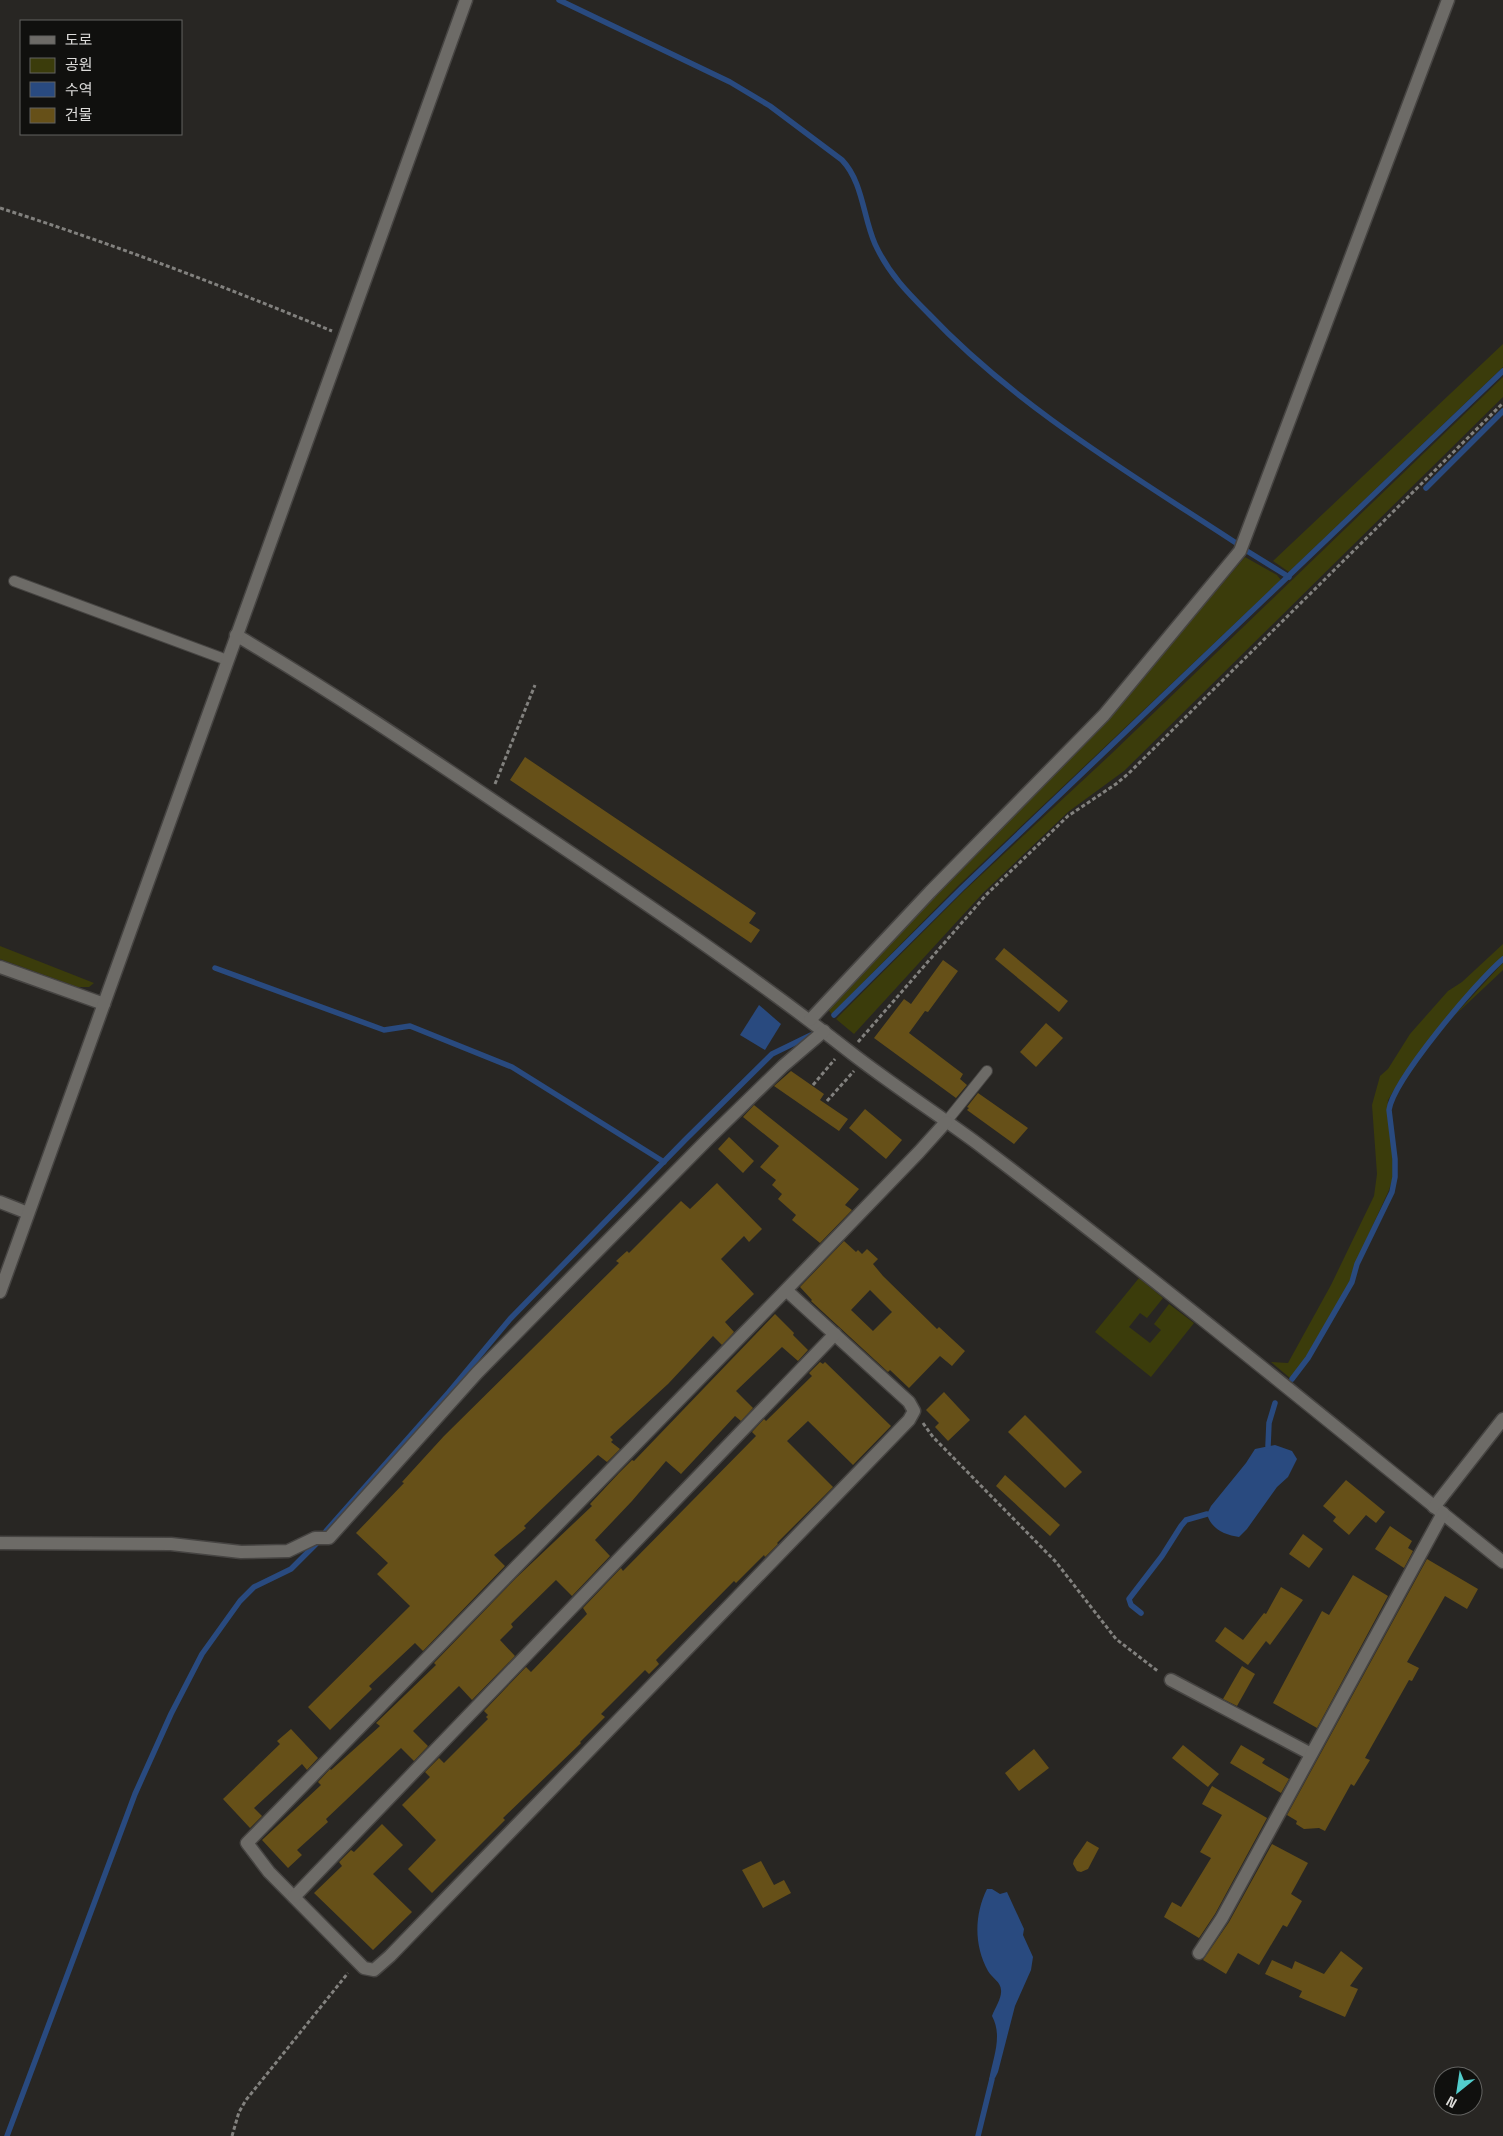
<svg xmlns="http://www.w3.org/2000/svg" width="1503" height="2136" viewBox="0 0 1503 2136" font-family="'Space Grotesk','Noto Sans KR',sans-serif">
  <style>
    .green { fill: #3b3c0b }
    .water { fill: #294a7f }
    .lines { fill: none; stroke-linecap: round; stroke-linejoin: round }
    .stream { stroke: #294a7f; stroke-width: 5.5 }
    .building { fill: #665018; fill-rule: evenodd }
    .service-casing { stroke: #464442; stroke-width: 12 }
    .minor-casing { stroke: #464442; stroke-width: 15 }
    .secondary-casing { stroke: #464442; stroke-width: 15 }
    .path { stroke: #82817e; stroke-width: 3; stroke-dasharray: 4 2.5; stroke-linecap: butt }
    .service { stroke: #6d6b67; stroke-width: 10 }
    .minor { stroke: #6d6b67; stroke-width: 12 }
    .secondary { stroke: #6d6b67; stroke-width: 12 }
  </style>
  <rect width="100%" height="100%" fill="#282623"/>
  <g class="green">
    <polygon points="1503,344 1503,367 1289,572 1273,561"/>
    <polygon points="1503,377 1503,397 1124,771 1068,812 983,893 854,1034 836,1019 965,890 1109,756"/>
    <polygon points="1245,557 1277,575 1281,580 958,886 832,1014 828,1010 934,897 1108,718"/>
    <polygon points="1503,944 1503,957 1448,1015 1402,1077 1388,1100 1387,1111 1393,1159 1393,1177 1389,1190 1356,1262 1350,1282 1306,1357 1290,1378 1271,1362 1288,1363 1331,1285 1374,1196 1377,1174 1372,1105 1380,1076 1388,1069 1410,1034 1448,991 1462,982"/>
    <polygon points="0,946 94,983 89,987 78,987 0,959"/>
    <polygon points="1503,963 1503,970 1453,1017 1499,967"/>
    <polygon points="1139,1278 1163,1298 1147,1318 1140,1313 1129,1327 1150,1343 1161,1330 1154,1324 1169,1304 1194,1323 1151,1377 1095,1332"/>
  </g>
  <g class="water">
    <polygon points="759,1005 781,1024 765,1050 740,1035"/>
    <path d="M1275,1445L1292,1451L1297,1459L1288,1477L1277,1487L1247,1529L1239,1537C1225,1535 1211,1529 1207,1514L1211,1506L1246,1463L1255,1449Z"/>
    <path d="M987,1889H992L1000,1894L1007,1892L1024,1929L1023,1935L1033,1957L1031,1970L1015,2006L998,2072L995,2078L989,2080C993,2058 1003,2036 992,2016C995,2008 1002,1998 1001,1990C1001,1982 992,1978 988,1971C974,1946 974,1915 987,1889Z"/>
  </g>
  <g class="lines">
    <g class="stream">
      <path d="M559,0L730,82L770,106L842,160C863,182 863,217 875,244C881,257 890,271 899,282C908,293 918,303 928,313C1017,407 1131,474 1239,545"/>
      <polyline points="1426,488 1503,411"/>
      <polyline points="1247,551 1289,577"/>
      <polyline points="215,968 384,1030 410,1026 512,1067 664,1162"/>
      <polyline points="834,1015 962,888 1503,371"/>
      <path d="M1292,1379L1308,1358L1352,1282L1357,1264L1392,1192L1395,1177V1159L1389,1110C1393,1080 1477,981 1503,959"/>
      <polyline points="1268,1446 1269,1423 1275,1403"/>
      <polyline points="326,1531 449,1392 510,1319 685,1140 772,1054 811,1035"/>
      <polyline points="1141,1613 1131,1605 1129,1599 1162,1556 1181,1526 1186,1520 1207,1514"/>
      <polyline points="7,2136 135,1794 171,1714 202,1654 240,1601 254,1587 291,1569 316,1544"/>
      <polyline points="978,2136 992,2079"/>
    </g>
  </g>
  <g class="building">
    <polygon points="525,757 756,913 749,923 760,930 751,943 510,780"/>
    <polygon points="1004,948 1068,1001 1059,1012 995,959"/>
    <polygon points="943,960 958,971 928,1012 925,1011 909,1033 963,1074 960,1079 967,1085 956,1098 874,1038 904,999 911,1004"/>
    <polygon points="1046,1023 1063,1038 1036,1067 1020,1052"/>
    <polygon points="791,1071 824,1094 820,1100 848,1119 839,1131 774,1086"/>
    <polygon points="978,1093 1028,1128 1014,1144 967,1110 969,1108 967,1107"/>
    <polygon points="754,1105 859,1189 845,1205 852,1210 820,1243 792,1220 796,1215 778,1199 782,1194 772,1185 776,1180 760,1167 779,1146 743,1117"/>
    <polygon points="865,1109 902,1140 886,1159 849,1128"/>
    <polygon points="729,1137 754,1161 743,1173 718,1149"/>
    <polygon points="717,1183 762,1229 749,1242 744,1236 721,1259 754,1294 725,1322 734,1332 722,1345 713,1336 668,1384 610,1437 613,1440 611,1442 620,1449 607,1462 598,1455 524,1526 526,1528 494,1555 505,1566 423,1651 415,1643 369,1686 372,1689 330,1730 308,1707 410,1606 377,1574 388,1563 356,1533 404,1483 402,1482 444,1436 619,1263 616,1261 627,1251 629,1253 681,1201 690,1209"/>
    <path d="M844,1241L856,1252L858,1250L862,1254L867,1249L878,1259L873,1264L883,1276L937,1329L939,1327L965,1351L952,1366L940,1356L909,1388L890,1370L888,1372L811,1301L812,1300L800,1287ZM870,1290L892,1312L873,1331L851,1310Z"/>
    <polygon points="775,1314 794,1333 793,1335 808,1350 798,1361 782,1347 736,1391 753,1408 741,1421 735,1416 681,1474 666,1461 632,1501 595,1540 610,1556 572,1596 556,1580 511,1624 513,1627 500,1640 515,1656 472,1700 459,1686 413,1731 428,1746 414,1761 401,1748 326,1819 328,1822 297,1850 302,1855 288,1868 262,1840 321,1785 318,1782 330,1769 331,1770 380,1726 376,1723 436,1665 434,1663 516,1578 592,1506 590,1504 619,1473 632,1460 634,1461"/>
    <polygon points="820,1362 823,1364 825,1362 891,1426 853,1465 808,1421 787,1441 833,1487 777,1543 778,1544 765,1557 764,1555 736,1583 734,1581 656,1660 659,1664 649,1674 645,1670 601,1714 605,1717 580,1742 581,1743 503,1818 505,1820 432,1893 408,1869 436,1840 402,1805 430,1777 425,1772 439,1758 444,1763 488,1719 486,1717 488,1715 484,1711 526,1667 531,1672 587,1614 583,1608 621,1568 623,1571 756,1436 752,1432 764,1419 766,1421 812,1376 809,1373"/>
    <polygon points="944,1392 970,1420 948,1441 935,1427 939,1423 926,1410"/>
    <polygon points="1025,1415 1082,1472 1065,1488 1008,1432"/>
    <polygon points="1005,1475 1060,1525 1050,1536 996,1486"/>
    <polygon points="1346,1480 1385,1512 1376,1523 1366,1515 1349,1535 1333,1521 1336,1517 1323,1506"/>
    <polygon points="1390,1526 1412,1541 1408,1548 1413,1551 1404,1568 1375,1549"/>
    <polygon points="1303,1534 1323,1549 1309,1568 1289,1554"/>
    <polygon points="1427,1559 1478,1589 1467,1609 1445,1596 1407,1662 1419,1668 1412,1681 1409,1680 1365,1758 1370,1760 1354,1786 1351,1784 1325,1831 1319,1828 1304,1829 1296,1824 1297,1821 1287,1815"/>
    <polygon points="1353,1575 1388,1596 1317,1728 1273,1703 1322,1611 1329,1615"/>
    <polygon points="1281,1587 1303,1600 1270,1645 1266,1641 1248,1665 1215,1641 1225,1627 1243,1640 1264,1613 1266,1614"/>
    <polygon points="1242,1666 1255,1674 1237,1706 1223,1699"/>
    <polygon points="291,1729 318,1758 307,1770 302,1764 254,1808 262,1816 250,1828 223,1799 280,1744 277,1741"/>
    <polygon points="1183,1745 1219,1774 1208,1787 1172,1758"/>
    <polygon points="1241,1745 1265,1759 1262,1763 1289,1779 1281,1793 1230,1763"/>
    <polygon points="1034,1749 1049,1768 1019,1791 1005,1773"/>
    <polygon points="1212,1786 1267,1818 1215,1914 1199,1938 1164,1917 1172,1902 1181,1907 1211,1858 1200,1852 1222,1815 1202,1804"/>
    <polygon points="382,1824 403,1845 373,1874 412,1912 373,1950 314,1893 342,1866 339,1862 351,1850 354,1852"/>
    <polygon points="1087,1841 1099,1848 1088,1869 1081,1872 1077,1871 1073,1864 1074,1860"/>
    <polygon points="1272,1844 1308,1863 1291,1894 1302,1901 1287,1927 1283,1925 1259,1965 1238,1953 1226,1974 1203,1960 1229,1922"/>
    <polygon points="761,1861 774,1885 784,1880 791,1893 763,1908 742,1870"/>
    <polygon points="1341,1951 1363,1968 1350,1986 1358,1989 1345,2017 1299,1997 1302,1991 1265,1974 1272,1960 1292,1969 1295,1961 1324,1974"/>
  </g>
  <g class="lines">
    <g class="service-casing">
      <g id="service">
        <polyline points="14,581 227,660"/>
        <polyline points="946,1122 987,1071"/>
      </g>
    </g>
    <g class="minor-casing">
      <g id="minor">
        <path d="M236,635C338,695 436,762 534,828C641,900 748,972 850,1052C891,1084 936,1113 978,1144C1156,1279 1329,1422 1503,1562"/>
        <polyline points="0,967 104,1004"/>
        <polyline points="810,1020 930,892 1104,715 1240,551 1448,0"/>
        <polyline points="0,1202 28,1213"/>
        <polyline points="786,1290 909,1402 914,1411 909,1420 390,1956 374,1970 364,1968 269,1872 247,1843 786,1290 919,1152 946,1122"/>
        <polyline points="1434,1507 1503,1419"/>
        <polyline points="0,1543 171,1544 241,1552 288,1551 315,1538 329,1538 477,1373 708,1139 783,1066 824,1031"/>
        <polyline points="1171,1680 1311,1754"/>
        <polyline points="294,1897 835,1334"/>
        <polyline points="1199,1953 1222,1918 1443,1513"/>
      </g>
    </g>
    <g class="secondary-casing">
      <polyline id="secondary" points="0,1292 466,0"/>
    </g>
    <g class="path">
      <path d="M0,208C113,244 223,286 332,331"/>
      <polyline points="495,784 535,685"/>
      <polyline points="858,1042 986,895 1068,816 1116,784 1128,774 1503,403"/>
      <polyline points="813,1085 835,1059"/>
      <polyline points="827,1101 854,1071"/>
      <polyline points="923,1423 933,1437 1056,1562 1116,1639 1159,1672"/>
      <polyline points="232,2136 239,2112 246,2100 348,1973"/>
    </g>
    <use href="#service" class="service"/>
    <use href="#minor" class="minor"/>
    <use href="#secondary" class="secondary"/>
  </g>
  <rect x="20" y="20" width="162" height="115" fill="#10100e" stroke="#626260"/>
  <rect x="30" y="36" width="25" height="8" fill="#6d6b67" stroke="#626260"/>
  <text x="65" y="45" font-size="15" fill="#dddcda">도로</text>
  <rect x="30" y="58" width="25" height="15" fill="#3b3c0b" stroke="#626260"/>
  <text x="65" y="70" font-size="15" fill="#dddcda">공원</text>
  <rect x="30" y="82" width="25" height="15" fill="#294a7f" stroke="#626260"/>
  <text x="65" y="95" font-size="15" fill="#dddcda">수역</text>
  <rect x="30" y="108" width="25" height="15" fill="#665018" stroke="#626260"/>
  <text x="65" y="120" font-size="15" fill="#dddcda">건물</text>
  <g transform="translate(1458 2091) rotate(210)"><circle r="24" fill="#10100e" stroke="#626260"/>
  <path d="M0-4L9 19L0 12L-9 19Z" fill="#52cdcc"/>
  <text y="-8" font-size="14" font-weight="bold" text-anchor="middle" fill="#dddcda">N</text>
  </g>
</svg>
